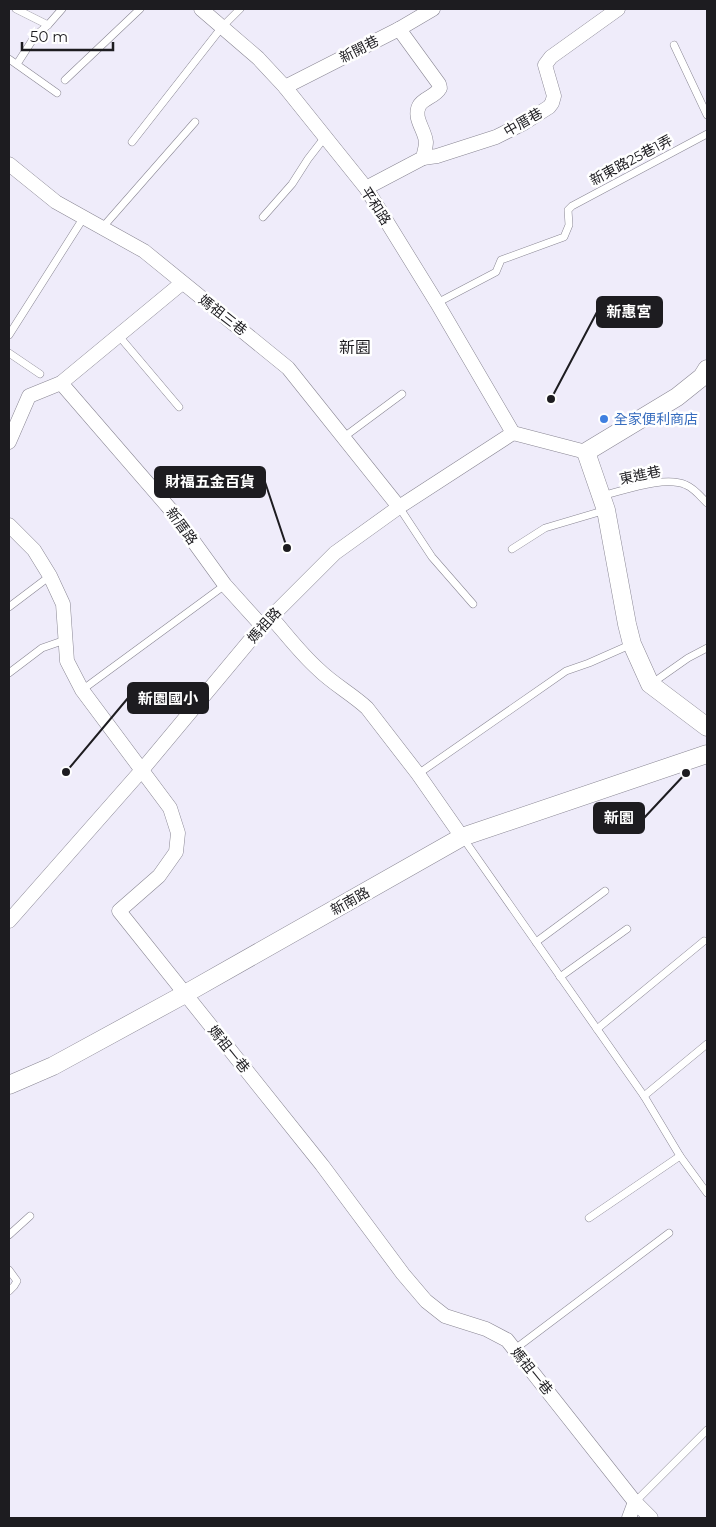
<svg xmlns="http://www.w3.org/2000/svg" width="716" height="1527" viewBox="0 0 716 1527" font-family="Montserrat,'Noto Sans TC',sans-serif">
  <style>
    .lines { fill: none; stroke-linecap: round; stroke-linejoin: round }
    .service-casing { stroke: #898693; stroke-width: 8 }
    .minor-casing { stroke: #898693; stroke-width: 15 }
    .tertiary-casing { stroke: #898693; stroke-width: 19 }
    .service { stroke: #fff; stroke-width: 7 }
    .minor { stroke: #fff; stroke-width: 14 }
    .tertiary { stroke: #fff; stroke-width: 18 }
    .shop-dot { fill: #3f7fe0; stroke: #fff; stroke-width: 2 }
    .labels { text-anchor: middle; stroke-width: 5; stroke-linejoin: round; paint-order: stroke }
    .street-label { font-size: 14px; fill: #1d1c20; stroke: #fff }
    .shop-label { font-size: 14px; fill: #366cbe; stroke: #fff; text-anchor: start }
    .quarter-label { font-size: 16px; fill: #1d1c20; stroke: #fff }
    .leader { fill: none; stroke: #1d1c20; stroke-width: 2 }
    .callout-dot { fill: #1d1c20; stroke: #fff; stroke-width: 2 }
    .callout { fill: #1d1c20; stroke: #1d1c20; stroke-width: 2 }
    .callout-label { font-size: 15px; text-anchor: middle; font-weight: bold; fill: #fff }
  </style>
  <rect width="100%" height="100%" fill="#efecfa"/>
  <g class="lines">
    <g class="service-casing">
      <g id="service">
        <polyline points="16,9 48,25"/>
        <polyline points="674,45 707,115"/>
        <polyline points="9,59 57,93"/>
        <polyline points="17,64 35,36 48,25 62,9"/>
        <polyline points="65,80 140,9"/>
        <polyline points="132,142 222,27 240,9"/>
        <polyline points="263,217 292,184 308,159 325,137"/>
        <polyline points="102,228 195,122"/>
        <polyline points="437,303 496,272 501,260 564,237 569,225 568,210 572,206 707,134"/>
        <polyline points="9,335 84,217"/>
        <polyline points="119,336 179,407"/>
        <polyline points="9,353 40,374"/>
        <polyline points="344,437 402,394"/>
        <path d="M601,496C623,491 665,475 686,485C694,488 701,497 707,503"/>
        <polyline points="399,507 432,557 473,604"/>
        <polyline points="512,549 545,528 606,510"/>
        <polyline points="9,607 50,576"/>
        <polyline points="9,673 42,648 65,640"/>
        <polyline points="651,684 688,658 707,648"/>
        <polyline points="82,690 225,585"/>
        <polyline points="418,774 566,671 589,663 632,644"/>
        <polyline points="463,838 644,1096 680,1156 707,1193"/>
        <polyline points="536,942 605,891"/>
        <polyline points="560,977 627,929"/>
        <polyline points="597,1029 704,941"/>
        <polyline points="644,1096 707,1044"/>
        <polyline points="589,1218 680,1156"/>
        <polyline points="9,1235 30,1216"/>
        <polyline points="9,1270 17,1281 14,1286 9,1291"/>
        <polyline points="515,1349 669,1233"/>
        <polyline points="635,1502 707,1430"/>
      </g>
    </g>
    <g class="minor-casing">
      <g id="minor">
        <polyline points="201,9 258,58 285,87 366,188 437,303 513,433"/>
        <polyline points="285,87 399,29 433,9"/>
        <polyline points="423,158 437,156 496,137 524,123 549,107 552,103 554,96 545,65 551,57 618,9"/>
        <polyline points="9,164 56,202 144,251 288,368 399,507"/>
        <path d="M366,188L423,158C424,153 426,147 426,142C425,130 413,118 419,106C423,98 435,97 440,88L439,84L399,29"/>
        <polyline points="61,383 170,509 225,585 262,626"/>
        <polyline points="9,442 29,396 61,383 182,283"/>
        <polyline points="9,525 34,550 50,576 63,604 67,661 82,690 170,808 178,833 176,852 159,876 119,911 322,1165 403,1274 426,1301 445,1316 486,1329 507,1340 635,1502 651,1518"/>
        <path d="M271,617C286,634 301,654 318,669C333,684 352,694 367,708L418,774L462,837"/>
        <polyline points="9,921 142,770 262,626 335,553 399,507 513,433 586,452"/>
        <polyline points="629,1518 635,1502"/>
      </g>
    </g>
    <g class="tertiary-casing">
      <g id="tertiary">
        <polyline points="707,369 702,377 677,397 586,452 606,510 627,624 632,644 650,684 707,727"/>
        <polyline points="9,1085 53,1066 185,994 462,837 707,754"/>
      </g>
    </g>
    <use href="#service" class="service"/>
    <use href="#minor" class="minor"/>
    <use href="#tertiary" class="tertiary"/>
  </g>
  <circle class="shop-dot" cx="604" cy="419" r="5"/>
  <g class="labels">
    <g class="street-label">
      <text transform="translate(359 49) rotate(-27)" y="5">新開巷</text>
      <text transform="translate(523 122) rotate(-30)" y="5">中厝巷</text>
      <text transform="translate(631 160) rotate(-28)" y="5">新東路25巷1弄</text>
      <text transform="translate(376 206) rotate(57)" y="5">平和路</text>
      <text transform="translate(223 315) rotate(38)" y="5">媽祖三巷</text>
      <text transform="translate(640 475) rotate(-12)" y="5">東進巷</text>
      <text transform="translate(182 526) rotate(54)" y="5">新厝路</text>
      <text transform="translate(264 625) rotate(-48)" y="5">媽祖路</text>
      <text transform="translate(350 901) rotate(-29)" y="5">新南路</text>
      <text transform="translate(229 1049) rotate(51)" y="5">媽祖一巷</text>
      <text transform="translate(532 1371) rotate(51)" y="5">媽祖一巷</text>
    </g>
    <g class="shop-label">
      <text x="614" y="424">全家便利商店</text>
    </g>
    <g class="quarter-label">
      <text x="355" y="353">新園</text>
    </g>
  </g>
  <path class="leader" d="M551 399L597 312M287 548L265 482M66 772L128 698M686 773L644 818"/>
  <g class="callout-dot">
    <circle cx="551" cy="399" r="5"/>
    <circle cx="287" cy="548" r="5"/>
    <circle cx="66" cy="772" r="5"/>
    <circle cx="686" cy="773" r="5"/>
  </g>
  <g class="callout">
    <rect x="597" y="297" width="65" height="30" rx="5"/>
    <rect x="155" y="467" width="110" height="30" rx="5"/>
    <rect x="128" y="683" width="80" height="30" rx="5"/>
    <rect x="594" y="803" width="50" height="30" rx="5"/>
  </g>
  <g class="callout-label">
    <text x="629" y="317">新惠宮</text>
    <text x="210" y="487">財福五金百貨</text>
    <text x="168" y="704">新園國小</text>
    <text x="619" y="823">新園</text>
  </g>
  <rect width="716" height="1527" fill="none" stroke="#1d1c20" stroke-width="20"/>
  <path d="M22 42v8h91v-8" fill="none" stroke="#1d1c20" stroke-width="2.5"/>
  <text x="30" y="42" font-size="15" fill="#1d1c20" stroke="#ffffff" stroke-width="4" paint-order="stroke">50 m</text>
</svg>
